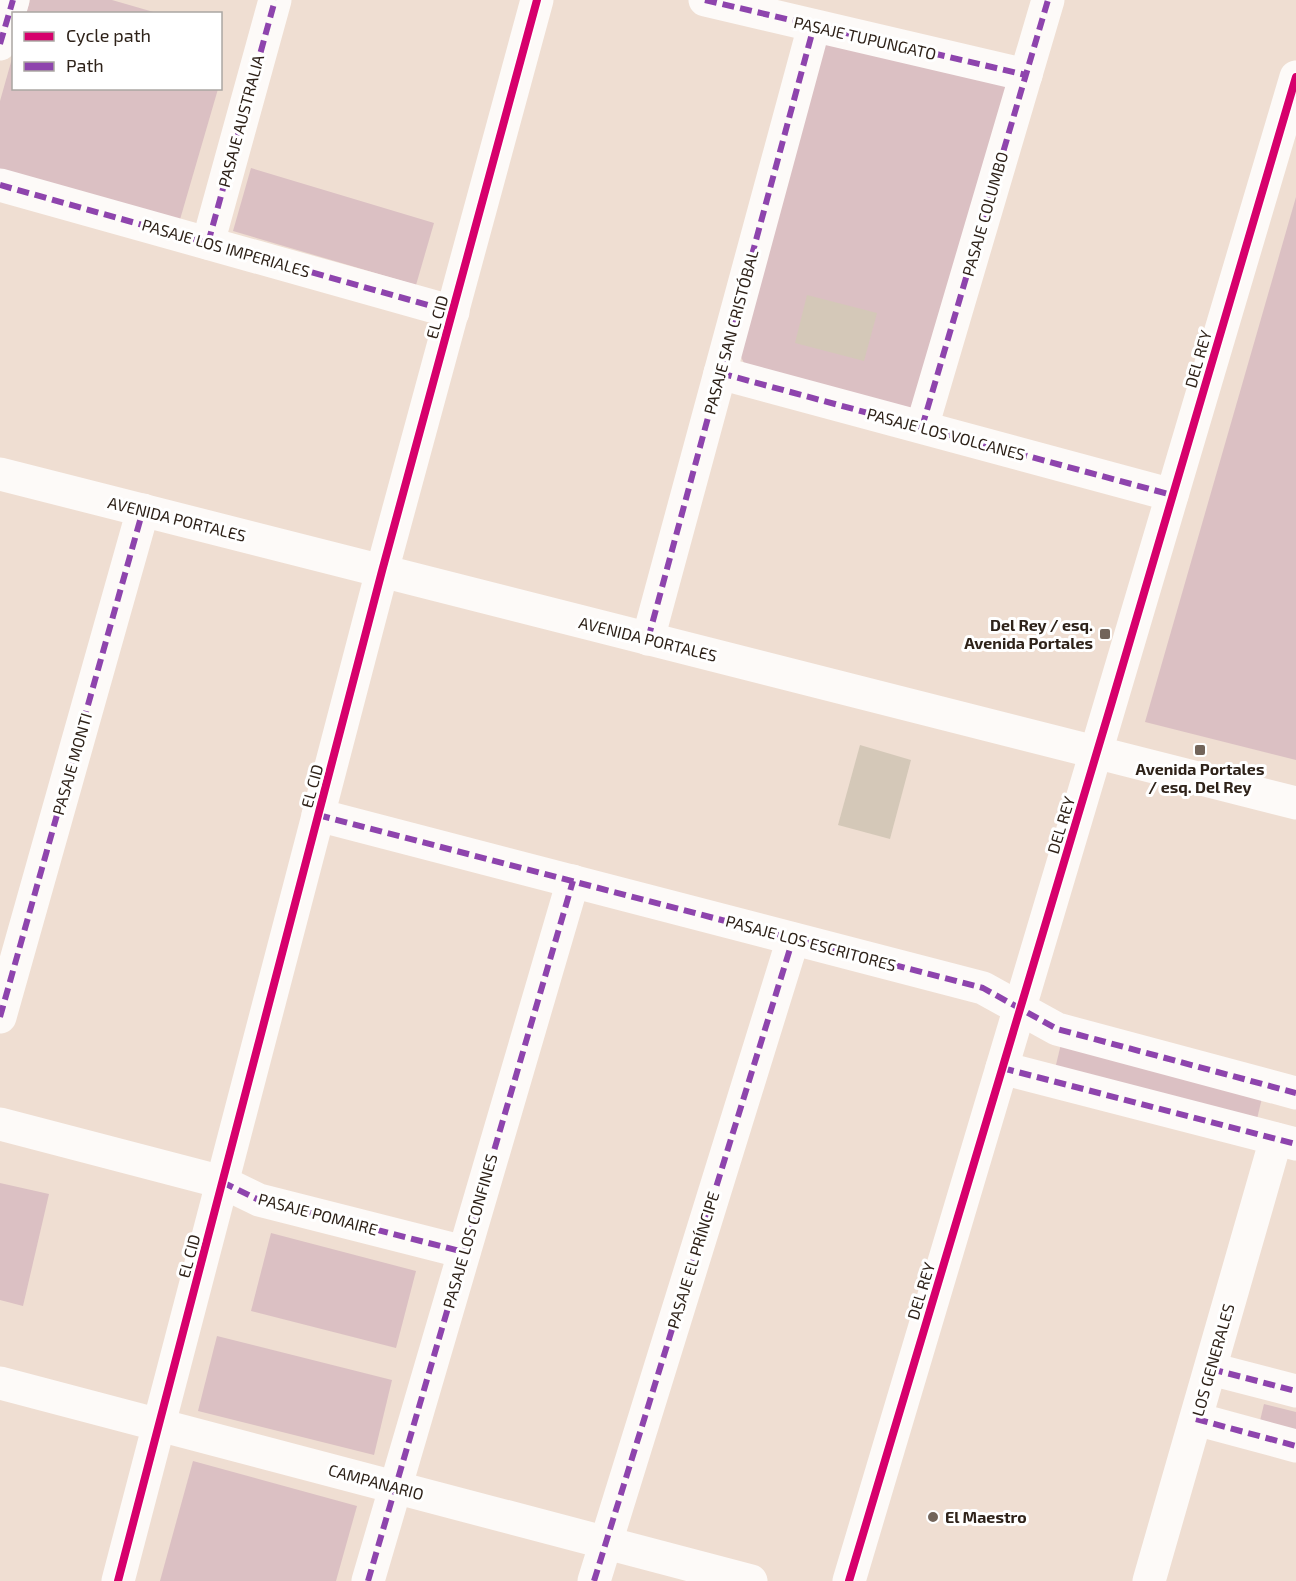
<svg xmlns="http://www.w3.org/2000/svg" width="1296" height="1581" viewBox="0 0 1296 1581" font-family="'Exo 2',sans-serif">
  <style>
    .green { fill: #dbc0c3 }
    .building { fill: #d4c8b8 }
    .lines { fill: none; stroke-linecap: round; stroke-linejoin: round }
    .street { stroke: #fdfaf8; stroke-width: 33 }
    .secondary { stroke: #fdfaf8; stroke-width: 33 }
    .quiet { stroke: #8e44ad; stroke-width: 6; stroke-dasharray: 12 6; stroke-linecap: butt }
    .cycleway-casing { stroke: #fff; stroke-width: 11 }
    .cycleway { stroke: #d6006c; stroke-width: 8 }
    .poi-dot { fill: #72645a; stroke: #fff; stroke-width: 2 }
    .labels { text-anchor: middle; stroke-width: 6; stroke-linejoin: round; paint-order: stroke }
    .street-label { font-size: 16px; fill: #2e2219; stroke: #fff }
    .poi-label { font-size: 16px; font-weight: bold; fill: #2e2219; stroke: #fff; text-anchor: end }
  </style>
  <rect width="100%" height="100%" fill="#efded2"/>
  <g class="green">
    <polygon points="30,0 112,0 157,13 26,14"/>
    <polygon points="820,42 1011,84 921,402 908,414 745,365 737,349"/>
    <polygon points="13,55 14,88 218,89 179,223 0,170 0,101"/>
    <polygon points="251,168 434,223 416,285 233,231"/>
    <polygon points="1296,197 1296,760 1145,722"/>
    <polygon points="1061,1044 1262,1098 1256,1123 1055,1069"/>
    <polygon points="0,1183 49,1194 23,1306 0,1300"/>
    <polygon points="271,1233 416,1271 396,1348 251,1311"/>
    <polygon points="217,1336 392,1380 374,1455 198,1411"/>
    <polygon points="1264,1404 1296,1412 1296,1439 1258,1429"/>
    <polygon points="193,1461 357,1506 336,1581 160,1581"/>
  </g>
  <g class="building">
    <polygon points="807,295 877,313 864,361 795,343"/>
    <polygon points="860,745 911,760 890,839 838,825"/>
  </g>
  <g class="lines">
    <g class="street">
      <polyline points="705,0 1026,75"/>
      <polyline points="0,44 13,0"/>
      <polyline points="0,185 453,312"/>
      <polyline points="208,243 275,0"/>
      <polyline points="720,373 1172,495"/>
      <polyline points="922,427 1048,0"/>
      <polyline points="648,639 814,26"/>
      <polyline points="1096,752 1296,77"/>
      <polyline points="318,815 983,988 1057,1029 1296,1093"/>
      <polyline points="0,1017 143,510"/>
      <polyline points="1002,1068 1296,1144"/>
      <polyline points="0,1124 222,1182 259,1200 464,1252"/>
      <polyline points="1211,1369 1296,1391"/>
      <polyline points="0,1383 751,1581"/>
      <polyline points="1196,1419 1296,1446"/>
      <polyline points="118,1581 382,571"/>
      <polyline points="368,1581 573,881"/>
      <polyline points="594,1581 793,939"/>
      <polyline points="1149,1581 1276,1139"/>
    </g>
    <g class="secondary">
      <polyline points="0,474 1296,803"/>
      <polyline points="382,571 537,0"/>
      <polyline points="849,1581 1096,752"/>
    </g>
    <g class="quiet">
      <polyline points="705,0 1026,75"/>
      <polyline points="0,44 13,0"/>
      <polyline points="0,185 453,312"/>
      <polyline points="208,243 275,0"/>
      <polyline points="720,373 1172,495"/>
      <polyline points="922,427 1048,0"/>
      <polyline points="648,639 814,26"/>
      <polyline points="318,815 983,988 1057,1029 1296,1093"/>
      <polyline points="0,1017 143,510"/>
      <polyline points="1002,1068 1296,1144"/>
      <polyline points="222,1182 259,1200 464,1252"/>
      <polyline points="1211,1369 1296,1391"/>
      <polyline points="1196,1419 1296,1446"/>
      <polyline points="368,1581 573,881"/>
      <polyline points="594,1581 793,939"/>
    </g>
    <g class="cycleway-casing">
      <g id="cycleway">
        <polyline points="118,1581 382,571 537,0"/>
        <polyline points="849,1581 1111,705 1296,77"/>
      </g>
    </g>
    <use href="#cycleway" class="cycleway"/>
  </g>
  <g class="poi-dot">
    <rect x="1099" y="628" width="12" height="12" rx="3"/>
    <rect x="1194" y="744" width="12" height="12" rx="3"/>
    <circle cx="933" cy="1517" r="6"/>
  </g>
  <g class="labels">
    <g class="street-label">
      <text transform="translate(865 38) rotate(13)" y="6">PASAJE TUPUNGATO</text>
      <text transform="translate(241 121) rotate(-75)" y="6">PASAJE AUSTRALIA</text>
      <text transform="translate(985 214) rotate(-74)" y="6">PASAJE COLUMBO</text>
      <text transform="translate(226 248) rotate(16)" y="6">PASAJE LOS IMPERIALES</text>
      <text transform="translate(437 317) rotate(-75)" y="6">EL CID</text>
      <text transform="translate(731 332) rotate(-75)" y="6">PASAJE SAN CRISTÓBAL</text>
      <text transform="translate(1198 359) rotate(-74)" y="6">DEL REY</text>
      <text transform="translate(946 434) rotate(15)" y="6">PASAJE LOS VOLCANES</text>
      <text transform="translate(177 519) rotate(14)" y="6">AVENIDA PORTALES</text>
      <text transform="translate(648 639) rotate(14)" y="6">AVENIDA PORTALES</text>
      <text transform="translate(72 764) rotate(-74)" y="6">PASAJE MONTI</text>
      <text transform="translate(312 786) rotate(-75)" y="6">EL CID</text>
      <text transform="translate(1061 825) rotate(-73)" y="6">DEL REY</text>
      <text transform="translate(811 943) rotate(15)" y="6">PASAJE LOS ESCRITORES</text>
      <text transform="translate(318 1214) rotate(15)" y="6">PASAJE POMAIRE</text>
      <text transform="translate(470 1231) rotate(-74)" y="6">PASAJE LOS CONFINES</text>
      <text transform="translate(189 1256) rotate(-75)" y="6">EL CID</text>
      <text transform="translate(693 1260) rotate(-73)" y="6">PASAJE EL PRÍNCIPE</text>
      <text transform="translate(921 1291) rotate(-73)" y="6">DEL REY</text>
      <text transform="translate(1213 1360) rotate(-74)" y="6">LOS GENERALES</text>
      <text transform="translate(376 1482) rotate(15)" y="6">CAMPANARIO</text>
    </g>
    <g class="poi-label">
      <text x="1093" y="631">Del Rey / esq.<tspan x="1093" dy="18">Avenida Portales</tspan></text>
      <text x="1200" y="775" text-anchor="middle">Avenida Portales<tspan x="1200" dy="18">/ esq. Del Rey</tspan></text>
      <text x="945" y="1523" text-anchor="start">El Maestro</text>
    </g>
  </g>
  <rect x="12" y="12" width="210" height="78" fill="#ffffff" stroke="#aba7a3" stroke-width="1.5"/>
  <rect x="24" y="32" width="30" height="9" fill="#d6006c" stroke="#aba7a3" stroke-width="1.5"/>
  <text x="66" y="42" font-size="18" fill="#2e2219">Cycle path</text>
  <rect x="24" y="62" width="30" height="9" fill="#8e44ad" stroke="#aba7a3" stroke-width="1.5"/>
  <text x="66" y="72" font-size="18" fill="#2e2219">Path</text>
</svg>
